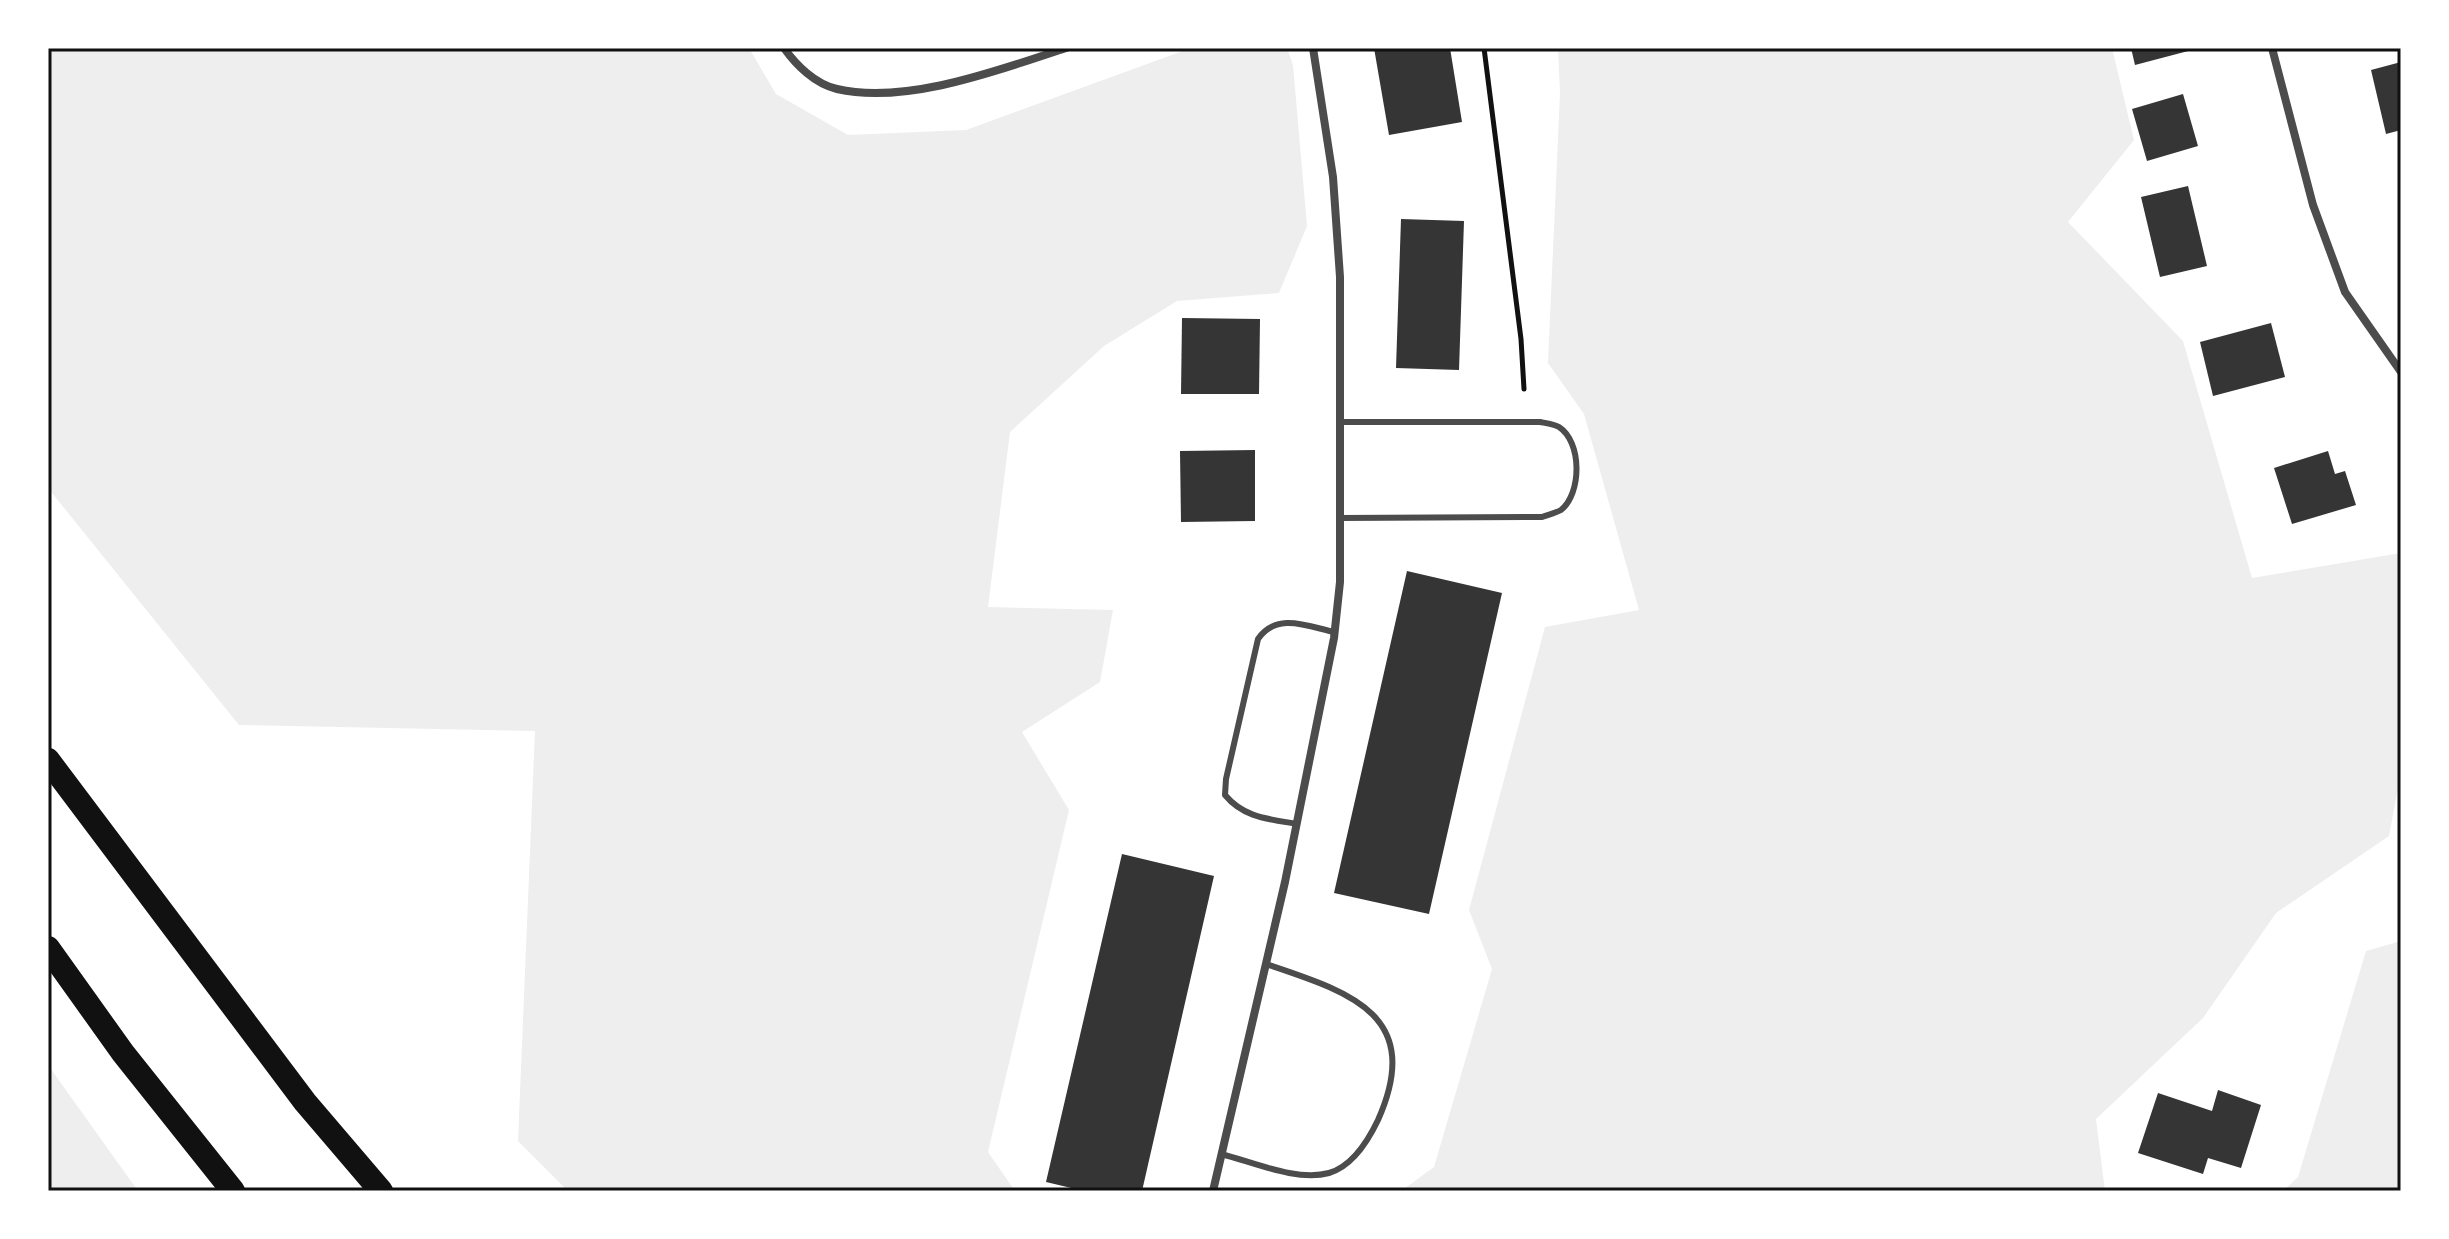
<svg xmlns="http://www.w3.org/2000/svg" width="2449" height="1239" viewBox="0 0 2449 1239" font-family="'Exo 2',sans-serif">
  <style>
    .green { fill: #eee }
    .building { fill: #353535 }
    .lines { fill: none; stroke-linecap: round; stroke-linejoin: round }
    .path { stroke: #111; stroke-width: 5 }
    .service { stroke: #4c4c4c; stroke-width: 6 }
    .minor { stroke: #4c4c4c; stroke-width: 8 }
    .motorway { stroke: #111; stroke-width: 24 }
    .neatline { fill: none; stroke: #111; stroke-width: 3 }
  </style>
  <rect width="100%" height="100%" fill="#fff"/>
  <g class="green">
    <polygon points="48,48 749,48 776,94 848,135 966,130 1191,48 1287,48 1293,65 1307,226 1279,293 1177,301 1104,346 1010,432 988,607 1113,610 1100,682 1022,732 1069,810 988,1152 1015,1191 568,1191 518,1141 535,731 239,725 48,488"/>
    <polygon points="1558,48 2112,48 2134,140 2068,222 2183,341 2252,578 2401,553 2401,772 2389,836 2276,913 2203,1018 2096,1119 2105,1191 1401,1191 1434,1167 1492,969 1469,910 1545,627 1639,610 1584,414 1548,363 1560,93"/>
    <polygon points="2401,941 2401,1191 2283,1191 2298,1177 2366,951"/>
    <polygon points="48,1065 138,1191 48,1191"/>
  </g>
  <g class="building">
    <polygon points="1374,48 1450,48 1462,122 1389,135"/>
    <polygon points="2131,48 2191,48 2192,50 2135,65"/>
    <polygon points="2401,62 2401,130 2386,134 2371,70"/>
    <polygon points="2183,94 2198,146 2147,161 2132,109"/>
    <polygon points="2188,186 2207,266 2160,277 2141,197"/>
    <polygon points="1401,219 1464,221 1459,370 1396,368"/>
    <polygon points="1182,318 1260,319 1259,394 1181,394"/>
    <polygon points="2271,323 2285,377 2213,396 2200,342"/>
    <polygon points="1255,450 1255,521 1181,522 1180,451"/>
    <polygon points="2328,451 2335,474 2345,471 2356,505 2292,524 2274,468"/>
    <polygon points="1407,571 1502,593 1429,914 1334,893"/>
    <polygon points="1122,854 1214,876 1142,1191 1084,1191 1046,1182"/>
    <polygon points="2218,1090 2261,1105 2241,1168 2208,1158 2203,1174 2138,1153 2158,1093 2212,1111"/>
  </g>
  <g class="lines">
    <polyline class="path" points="1484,48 1521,339 1524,389"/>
    <g class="service">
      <path d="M1339,518L1542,517C1547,515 1556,513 1561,510C1582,493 1582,442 1559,427C1554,424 1545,423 1540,422H1340"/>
      <path d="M1297,824C1269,819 1244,818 1225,795L1226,779L1258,639C1277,612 1307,626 1334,632"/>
      <path d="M1221,1154C1253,1162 1297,1182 1329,1173C1353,1166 1368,1141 1378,1120C1425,1014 1349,992 1266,964"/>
    </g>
    <g class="minor">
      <path d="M784,48C796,65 815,84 837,89C906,105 999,70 1066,48"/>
      <polyline points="2272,48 2313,205 2345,292 2401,372"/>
      <polyline points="1213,1191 1285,882 1334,638 1340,582 1340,277 1333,177 1313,48"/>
    </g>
    <g class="motorway">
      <polyline points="48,760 305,1102 381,1191"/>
      <polyline points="48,948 123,1053 233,1191"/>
    </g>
  </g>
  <rect width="2449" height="1239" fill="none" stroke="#ffffff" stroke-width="100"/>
  <rect x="50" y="50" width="2349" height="1139" class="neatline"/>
</svg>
